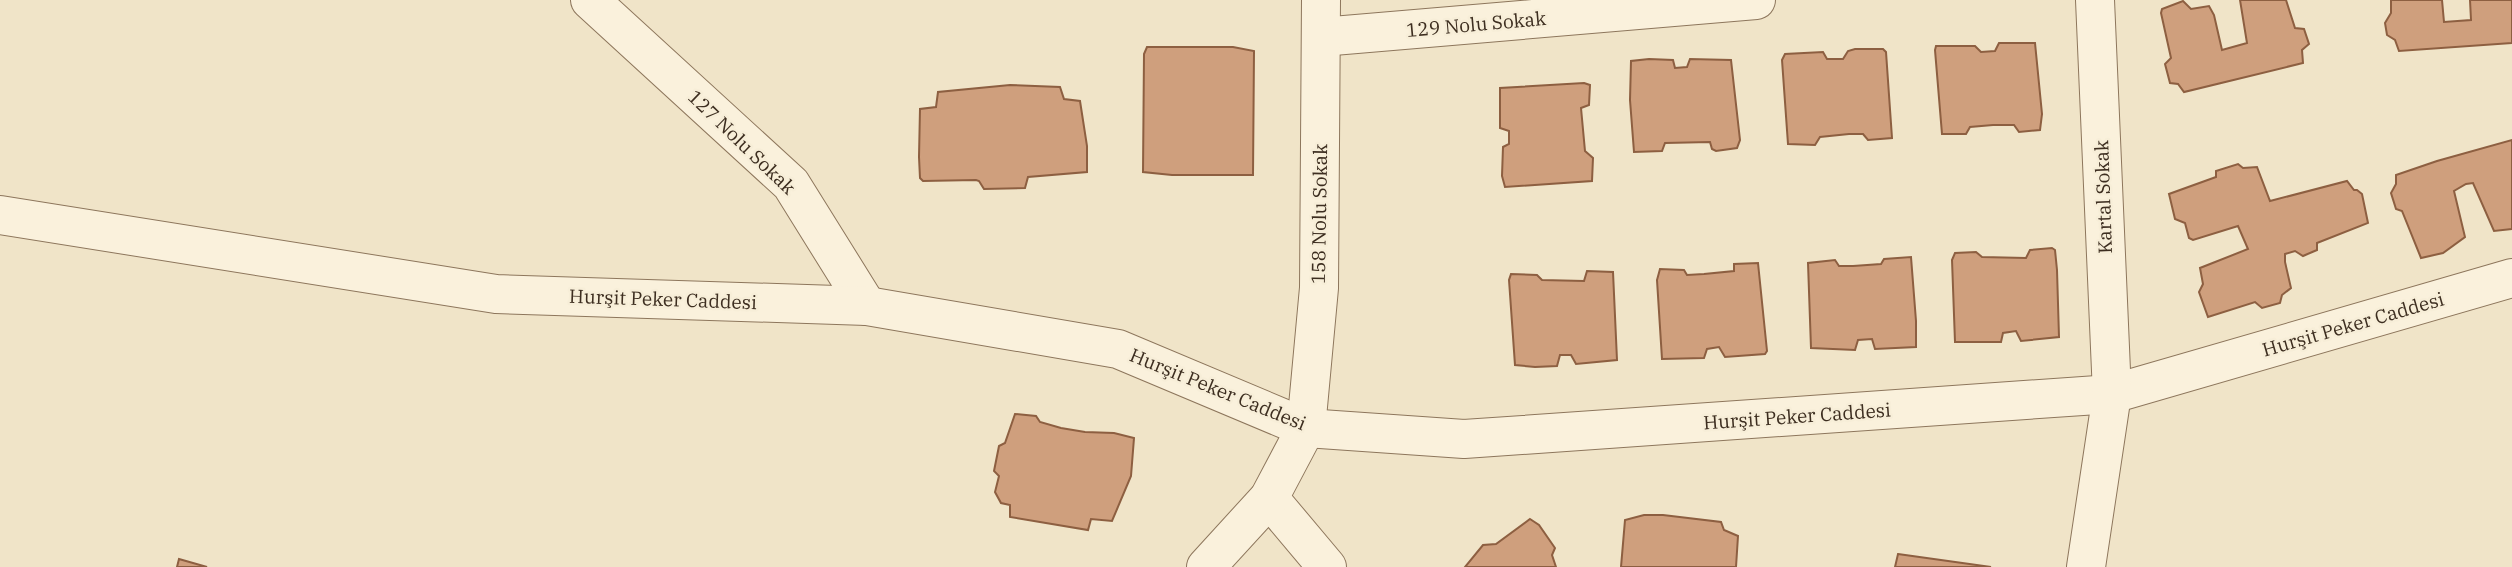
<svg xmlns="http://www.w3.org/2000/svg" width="2512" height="567" viewBox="0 0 2512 567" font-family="'IBM Plex Serif',serif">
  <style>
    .building { fill: #cf9f7d; stroke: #8d5f41; stroke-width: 2 }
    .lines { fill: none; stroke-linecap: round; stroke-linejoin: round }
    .minor-casing { stroke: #8d765c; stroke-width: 40 }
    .minor { stroke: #faf1dc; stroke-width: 38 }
    .labels { text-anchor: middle; stroke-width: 5; stroke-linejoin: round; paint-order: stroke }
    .street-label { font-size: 19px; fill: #3d2e20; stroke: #f7eed8 }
  </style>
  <rect width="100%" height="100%" fill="#f0e4c8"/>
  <g class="building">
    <polygon points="2240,0 2286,0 2295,28 2304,29 2309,44 2302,50 2303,63 2184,92 2178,84 2170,83 2165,64 2171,58 2161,13 2162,9 2183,1 2191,9 2209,6 2214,15 2222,50 2247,43"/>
    <polygon points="2391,0 2442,0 2444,22 2471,20 2470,0 2512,0 2512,43 2399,51 2395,40 2387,35 2385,23 2391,13"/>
    <polygon points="1999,43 2035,43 2042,114 2040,130 2019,132 2014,125 1993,125 1970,127 1966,134 1942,134 1935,50 1936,46 1975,46 1981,52 1995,51"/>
    <polygon points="1147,47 1233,47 1254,51 1253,175 1172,175 1143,172 1144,54"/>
    <polygon points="1855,49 1883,49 1886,52 1892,138 1868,140 1863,134 1849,134 1820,137 1815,145 1788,144 1782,60 1785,54 1823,52 1827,59 1843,59 1848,51"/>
    <polygon points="1649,59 1673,60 1675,68 1687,67 1690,59 1731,60 1740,140 1737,148 1716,151 1712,149 1710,142 1665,143 1662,151 1634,152 1630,100 1631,61"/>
    <polygon points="1584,83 1590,85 1589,105 1581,108 1585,151 1593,158 1592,181 1505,187 1502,176 1503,147 1509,144 1509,131 1500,128 1500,88"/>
    <polygon points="1010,85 1060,87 1064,99 1080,101 1087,146 1087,172 1028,177 1025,188 984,189 979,181 976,180 923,181 920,178 919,157 920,109 936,107 938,92"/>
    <polygon points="2512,140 2512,229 2494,231 2473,183 2466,184 2454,191 2465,237 2443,253 2421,258 2402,211 2396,209 2391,193 2396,184 2396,175 2437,161"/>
    <polygon points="2238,164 2243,168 2257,167 2270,201 2347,181 2354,190 2357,190 2362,194 2368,223 2317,243 2317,250 2303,256 2295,251 2285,254 2285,262 2291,288 2282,295 2280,303 2262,308 2255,302 2208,317 2199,292 2203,284 2200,268 2248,249 2238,226 2193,240 2189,238 2185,223 2175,219 2169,194 2216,177 2216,171"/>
    <polygon points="2052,248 2055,250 2057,270 2059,337 2021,341 2016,331 2003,333 2001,342 1955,342 1952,260 1955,253 1976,252 1982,257 2026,258 2030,250"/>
    <polygon points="1911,257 1916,321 1916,347 1875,349 1872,339 1858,340 1855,350 1811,348 1808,263 1835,260 1839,266 1853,266 1881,264 1884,259"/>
    <polygon points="1758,263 1767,351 1765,354 1725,357 1719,347 1707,349 1704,358 1662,359 1657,280 1660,269 1684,270 1687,275 1704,274 1734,271 1734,264"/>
    <polygon points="1587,271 1613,272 1617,360 1576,364 1571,355 1560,355 1557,366 1535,367 1515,365 1509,280 1511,274 1537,275 1542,280 1584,281"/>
    <polygon points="1015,414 1036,416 1040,422 1061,428 1085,432 1114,433 1134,438 1131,476 1112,521 1091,519 1088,530 1010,517 1010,505 1001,503 995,492 999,476 994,471 999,446 1005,443"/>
    <polygon points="1644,515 1663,515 1721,522 1724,530 1738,536 1736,567 1621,567 1625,520"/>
    <polygon points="1530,519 1539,525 1555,548 1552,555 1556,567 1465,567 1483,545 1496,544"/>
    <polygon points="1898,554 1991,567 1895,567"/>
    <polygon points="179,559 207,567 177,567"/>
  </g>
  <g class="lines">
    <g class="minor-casing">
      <g id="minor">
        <polyline points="590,0 791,184 867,306"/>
        <polyline points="1321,37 1756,0"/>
        <polyline points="0,215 496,294 867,306 1118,349 1306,428 1464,439 2112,394 2512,278"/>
        <polyline points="1269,498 1327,567"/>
        <polyline points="1206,567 1269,498 1306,428 1319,288 1321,0"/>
        <polyline points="2086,567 2112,394 2095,0"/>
      </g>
    </g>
    <use href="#minor" class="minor"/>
  </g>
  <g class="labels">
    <g class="street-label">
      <text transform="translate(1476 24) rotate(-5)" y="7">129 Nolu Sokak</text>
      <text transform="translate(742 142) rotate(44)" y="7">127 Nolu Sokak</text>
      <text transform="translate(2103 197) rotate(-92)" y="7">Kartal Sokak</text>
      <text transform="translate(1319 214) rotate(-89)" y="7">158 Nolu Sokak</text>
      <text transform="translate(663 299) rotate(2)" y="7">Hurşit Peker Caddesi</text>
      <text transform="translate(2353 324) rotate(-16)" y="7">Hurşit Peker Caddesi</text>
      <text transform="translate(1218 389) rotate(22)" y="7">Hurşit Peker Caddesi</text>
      <text transform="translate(1797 416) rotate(-4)" y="7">Hurşit Peker Caddesi</text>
    </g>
  </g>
</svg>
